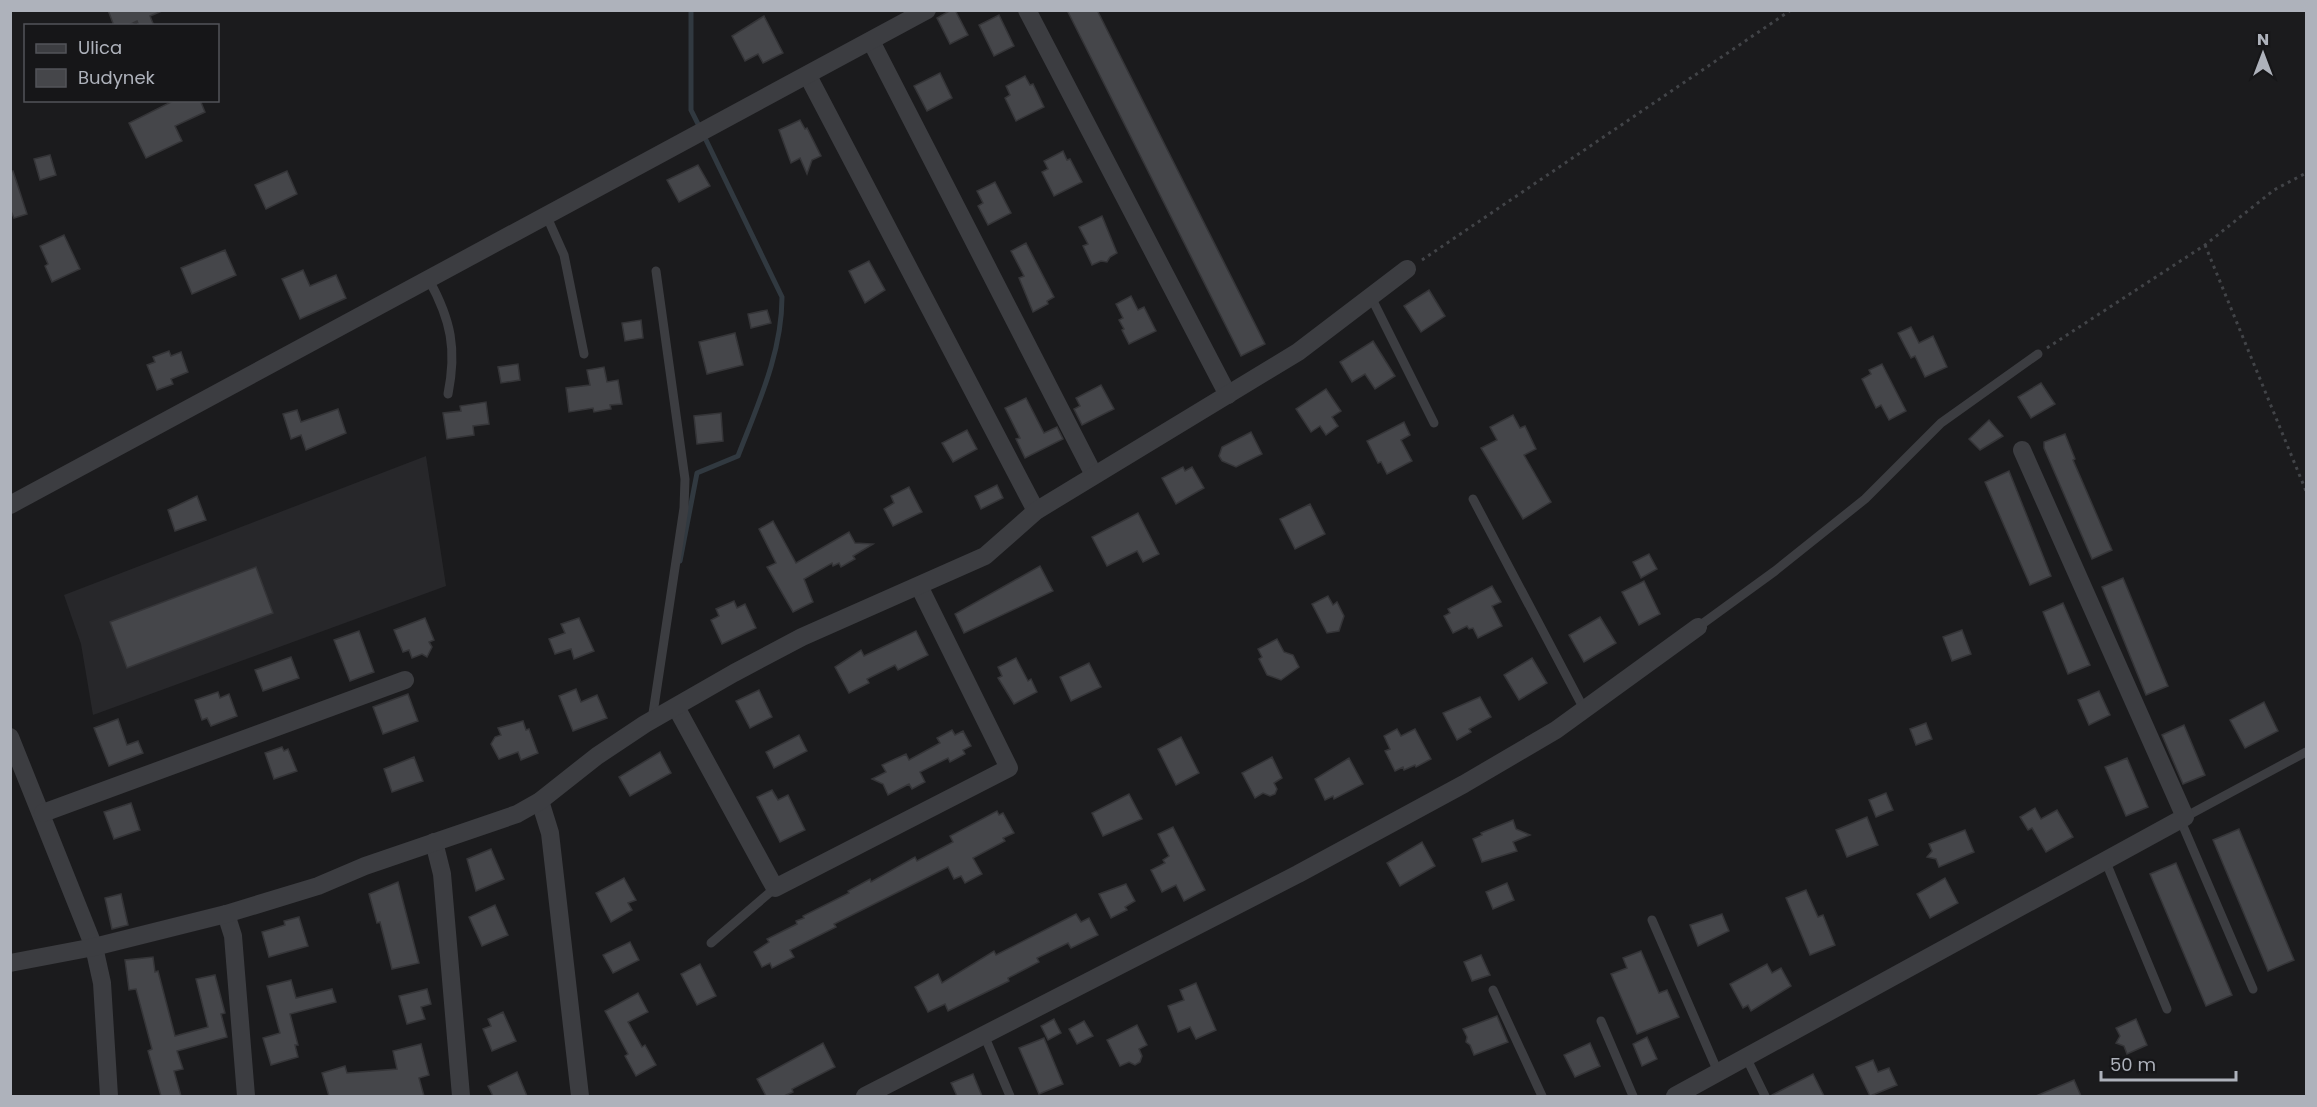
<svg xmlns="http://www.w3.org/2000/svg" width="2317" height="1107" viewBox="0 0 2317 1107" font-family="Poppins,sans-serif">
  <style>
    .built { fill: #27272a }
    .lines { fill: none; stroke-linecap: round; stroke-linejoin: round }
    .stream { stroke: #313940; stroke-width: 5 }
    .building { fill: #45464a; stroke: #353538; stroke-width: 1.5 }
    .path { stroke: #424448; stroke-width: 3; stroke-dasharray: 3 4.5; stroke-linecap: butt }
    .service { stroke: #3c3d41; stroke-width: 9 }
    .minor { stroke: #3c3d41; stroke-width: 18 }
  </style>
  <rect width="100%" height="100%" fill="#1b1b1d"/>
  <polygon class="built" points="426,456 446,586 93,715 81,644 64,595"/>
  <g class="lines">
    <g class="stream">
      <polyline points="691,10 691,110 698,124"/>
      <path d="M680,561L697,473L738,456C758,404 782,353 782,297L706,140"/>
    </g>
  </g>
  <g class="building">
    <polygon points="108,10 162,10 162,11 150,16 154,26 139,26 137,21 127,26 114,26"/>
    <polygon points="951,10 955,10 968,35 950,44 937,18"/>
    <polygon points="1067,10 1097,10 1265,344 1241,356"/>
    <polygon points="999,15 1014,46 994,56 979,25"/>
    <polygon points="764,16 783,53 763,63 758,54 745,61 732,36"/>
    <polygon points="940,73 952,98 927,111 914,86"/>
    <polygon points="1025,76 1030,85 1033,84 1044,107 1016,121 1005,98 1010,95 1006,86"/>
    <polygon points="175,100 200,100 205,112 175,126 182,141 146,158 129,123"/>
    <polygon points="800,120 805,129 807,128 821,156 812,160 807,174 800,158 791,163 779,130"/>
    <polygon points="1063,151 1067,160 1070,159 1082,182 1054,196 1042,172 1048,169 1044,161"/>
    <polygon points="50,155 56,175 40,180 34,159"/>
    <polygon points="698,165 710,186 679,202 667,180"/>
    <polygon points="13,171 27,214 14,218 10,209 10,172"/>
    <polygon points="287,171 297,194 266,209 255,185"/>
    <polygon points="995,182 1011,213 988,225 978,206 983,203 977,191"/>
    <polygon points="1102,216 1117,253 1110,257 1107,262 1101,261 1092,265 1083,246 1088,244 1079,227"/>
    <polygon points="64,235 80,269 52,282 45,266 48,264 40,246"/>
    <polygon points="1026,243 1054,297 1047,301 1048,304 1033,312 1019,278 1024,276 1011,251"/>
    <polygon points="225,250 236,275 192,294 181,268"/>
    <polygon points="869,261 885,290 865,303 849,271"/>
    <polygon points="303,270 310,286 336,275 346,298 300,319 282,279"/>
    <polygon points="1429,290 1445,316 1421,332 1404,306"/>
    <polygon points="1131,296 1138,310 1144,307 1156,331 1129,344 1122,330 1124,329 1119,320 1123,318 1116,304"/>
    <polygon points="767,310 771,323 751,328 748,314"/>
    <polygon points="641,320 643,338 625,341 622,323"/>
    <polygon points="1911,327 1919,343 1933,336 1947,367 1925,377 1915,356 1911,358 1898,333"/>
    <polygon points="735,333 743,365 707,374 699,342"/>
    <polygon points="1373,341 1395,376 1375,389 1365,374 1352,382 1340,362"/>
    <polygon points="169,351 171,356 181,352 188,372 171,379 173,384 157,390 147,365 155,362 153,357"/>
    <polygon points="518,364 520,380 501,383 498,367"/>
    <polygon points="1882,364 1906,411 1889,420 1881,405 1876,408 1862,379 1871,374 1869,370"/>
    <polygon points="604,367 607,382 618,380 622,404 610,405 611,409 594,412 593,408 569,412 566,388 590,385 587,370"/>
    <polygon points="2041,383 2055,404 2031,418 2018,397"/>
    <polygon points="1101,385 1114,409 1082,425 1074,409 1080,406 1076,398"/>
    <polygon points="1326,389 1341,411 1332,417 1338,426 1326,435 1320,426 1311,432 1296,409"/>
    <polygon points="1026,398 1044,433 1057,427 1063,439 1025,458 1016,439 1020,438 1005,408"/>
    <polygon points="486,402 489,424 473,426 474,435 447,439 443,413 461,411 460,406"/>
    <polygon points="338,409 346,433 306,450 301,435 291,439 283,414 297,410 301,422"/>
    <polygon points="721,413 723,441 697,444 694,416"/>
    <polygon points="1513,415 1520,428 1525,426 1536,449 1524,455 1551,502 1523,519 1481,448 1497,440 1490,427"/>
    <polygon points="1989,420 2003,436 1980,450 1969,439"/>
    <polygon points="1404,422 1410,435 1401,440 1412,461 1387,474 1381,462 1378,463 1367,441"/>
    <polygon points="967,430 977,449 953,462 942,443"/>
    <polygon points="1251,432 1262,454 1236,467 1222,461 1219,456 1222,447"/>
    <polygon points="2065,434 2075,459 2073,460 2112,550 2092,559 2044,448 2044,442"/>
    <polygon points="1183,467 1185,471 1192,467 1204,488 1176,504 1162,478"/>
    <polygon points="2009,471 2051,576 2030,585 1985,482"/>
    <polygon points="997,485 1003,498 981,509 975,496"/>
    <polygon points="909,487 922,512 893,526 884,509 894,503 891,496"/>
    <polygon points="197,496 206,520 175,531 168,510"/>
    <polygon points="1310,504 1325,534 1295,549 1280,519"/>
    <polygon points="1138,513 1159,554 1143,562 1137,551 1107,566 1092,537"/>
    <polygon points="773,521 796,563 849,532 855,543 873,544 853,556 855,559 841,567 839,563 833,566 832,563 804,579 813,602 793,612 767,567 776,563 759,529"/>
    <polygon points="1649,554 1657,569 1641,578 1633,562"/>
    <polygon points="1040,566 1053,591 964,633 955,614"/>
    <polygon points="256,567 273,613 127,668 110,622"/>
    <polygon points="2123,578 2168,686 2146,695 2102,587"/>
    <polygon points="1644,581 1660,614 1639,625 1622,592"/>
    <polygon points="1492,586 1501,602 1492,606 1502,626 1478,638 1473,628 1469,629 1467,626 1453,633 1444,616 1450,613 1448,609"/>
    <polygon points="1328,596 1333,605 1337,602 1344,616 1339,631 1327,633 1312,604"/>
    <polygon points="734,601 737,608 745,604 756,628 722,644 711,620 719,616 716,609"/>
    <polygon points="2063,603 2090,665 2068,674 2043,612"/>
    <polygon points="1600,617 1616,643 1584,662 1569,635"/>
    <polygon points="425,618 434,640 429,642 432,647 427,657 422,654 412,658 409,650 403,652 394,630"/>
    <polygon points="579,618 594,651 574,659 571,649 555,654 549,639 565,633 561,624"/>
    <polygon points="1962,630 1971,654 1952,661 1943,637"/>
    <polygon points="359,631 374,672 350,681 334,640"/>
    <polygon points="916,631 928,655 898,670 895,665 867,679 869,683 849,693 835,667 861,650 864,656"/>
    <polygon points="1277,639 1284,652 1293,655 1299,667 1281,680 1267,675 1259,659 1262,657 1258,649"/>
    <polygon points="291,657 299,678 263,691 255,670"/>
    <polygon points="1016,658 1028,681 1031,679 1037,692 1014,704 998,678 1002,676 998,667"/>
    <polygon points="1532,658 1547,683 1519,700 1504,675"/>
    <polygon points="1089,663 1101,687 1071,701 1060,677"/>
    <polygon points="576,689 581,702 597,695 607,718 573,731 559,696"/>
    <polygon points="759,690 772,717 750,728 736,701"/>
    <polygon points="2099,691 2110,715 2089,725 2078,700"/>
    <polygon points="218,692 220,698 229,694 237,716 211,726 207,718 202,720 195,700"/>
    <polygon points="408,694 418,721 383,734 373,707"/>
    <polygon points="1480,697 1491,717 1469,729 1471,732 1457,740 1443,713"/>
    <polygon points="2264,702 2278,731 2245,748 2230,720"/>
    <polygon points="118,719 127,745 138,741 143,753 109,766 94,728"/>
    <polygon points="523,721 526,730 529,729 538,753 521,760 518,752 499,759 491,744 495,737 501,735 498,728"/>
    <polygon points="1926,723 1932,739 1916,745 1910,729"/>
    <polygon points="2184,725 2205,775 2183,784 2162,735"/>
    <polygon points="1397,729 1401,736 1415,729 1431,759 1416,767 1415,765 1404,770 1403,767 1395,771 1385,751 1390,749 1384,736"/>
    <polygon points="952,730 955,735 963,731 971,746 963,750 965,754 950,762 948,758 920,772 925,782 912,789 909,784 888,795 883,784 872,779 886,772 882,765 906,754 909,760 940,743 937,738"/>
    <polygon points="799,735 807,751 774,768 766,752"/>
    <polygon points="1181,737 1199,773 1176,785 1158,749"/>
    <polygon points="282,747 284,751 288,749 297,771 274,779 265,753"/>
    <polygon points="660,752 671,773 630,796 619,777"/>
    <polygon points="414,757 423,781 392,792 384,769"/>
    <polygon points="1272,757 1282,778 1274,783 1277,789 1275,794 1270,796 1263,793 1255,798 1242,773"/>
    <polygon points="1349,758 1363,784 1334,799 1333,796 1325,800 1315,779"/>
    <polygon points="2127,758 2148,807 2126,816 2105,767"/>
    <polygon points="772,790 778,800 788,795 805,830 780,842 757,797"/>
    <polygon points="1886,793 1893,810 1876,817 1869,800"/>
    <polygon points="1129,794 1142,819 1103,836 1092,813"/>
    <polygon points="131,803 140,830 114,839 104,812"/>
    <polygon points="2035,808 2041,819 2057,810 2073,837 2046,852 2032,828 2028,830 2020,817"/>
    <polygon points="997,811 999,815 1003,813 1014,833 1003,838 1005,841 973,858 982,874 965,883 961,876 954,879 948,867 834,924 836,927 790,950 794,957 772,968 770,963 762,967 754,952 769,942 767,939 797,924 796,921 804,918 803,916 849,893 848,891 870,879 871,882 915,857 917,861 953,842 950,836"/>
    <polygon points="1867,817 1878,845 1847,857 1836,830"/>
    <polygon points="1513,820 1516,829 1530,835 1513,842 1517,851 1482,862 1473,839 1482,835 1481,833"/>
    <polygon points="1173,827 1205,890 1184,901 1176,885 1162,892 1151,870 1165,863 1163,860 1169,856 1158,834"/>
    <polygon points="2239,829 2294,960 2268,971 2213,840"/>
    <polygon points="1965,830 1974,852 1939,867 1936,859 1927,857 1932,851 1929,844"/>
    <polygon points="1422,842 1435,866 1400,886 1387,863"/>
    <polygon points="491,849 504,879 476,891 467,859"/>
    <polygon points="2176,863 2232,995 2206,1006 2150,874"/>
    <polygon points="624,878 636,900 628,903 632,910 611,922 596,893"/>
    <polygon points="1945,878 1958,903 1930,918 1917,894"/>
    <polygon points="398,882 419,963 392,969 380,922 377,923 369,894"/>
    <polygon points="1507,883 1514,900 1493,909 1486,892"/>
    <polygon points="1126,884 1135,901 1125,907 1127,910 1111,918 1099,894"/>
    <polygon points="1806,890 1818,917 1823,915 1835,945 1810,955 1786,898"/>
    <polygon points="121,894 128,925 112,929 105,898"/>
    <polygon points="495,905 508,935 482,946 469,917"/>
    <polygon points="1076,914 1081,922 1089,918 1098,935 1071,948 1068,943 1037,958 1039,962 1008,978 1009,981 948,1011 945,1004 928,1012 915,987 938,974 942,983 994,951 996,955"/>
    <polygon points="1722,914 1729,931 1698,946 1690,925"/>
    <polygon points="299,917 308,946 269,957 262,932 285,925 284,921"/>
    <polygon points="630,942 639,960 613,973 603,955"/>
    <polygon points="1641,951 1659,993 1667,990 1679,1017 1637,1034 1611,974 1627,968 1623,958"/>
    <polygon points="1481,955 1490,975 1472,981 1464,962"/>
    <polygon points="153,957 155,972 158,971 175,1036 208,1027 196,979 215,975 225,1013 221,1014 227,1037 177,1051 183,1069 174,1071 181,1096 161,1096 148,1051 152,1049 136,989 129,990 125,960"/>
    <polygon points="700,964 716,996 697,1005 681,974"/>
    <polygon points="1767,964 1772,973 1781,968 1791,986 1751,1011 1748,1005 1743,1008 1730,984"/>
    <polygon points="291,980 296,998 332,989 336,1002 290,1014 298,1045 295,1045 298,1057 271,1065 263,1038 280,1033 267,986"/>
    <polygon points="1196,983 1216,1030 1196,1039 1190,1027 1178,1032 1168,1006 1184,1000 1180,990"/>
    <polygon points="427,989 431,1004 421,1007 425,1019 407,1024 399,996"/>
    <polygon points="638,993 648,1012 628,1022 642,1047 645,1045 656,1065 636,1076 625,1056 628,1054 605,1011"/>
    <polygon points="503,1012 516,1041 492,1051 483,1029 491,1026 488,1019"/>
    <polygon points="1497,1016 1508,1042 1474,1055 1470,1045 1466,1042 1467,1037 1463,1029"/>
    <polygon points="1054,1019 1061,1033 1048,1040 1041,1026"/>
    <polygon points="2136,1019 2147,1045 2127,1054 2124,1046 2116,1043 2120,1036 2116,1028"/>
    <polygon points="1084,1021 1093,1036 1077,1044 1069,1029"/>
    <polygon points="1137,1025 1147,1045 1139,1049 1142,1056 1140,1062 1135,1065 1129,1062 1120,1066 1107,1040"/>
    <polygon points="1647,1037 1657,1059 1642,1066 1633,1044"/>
    <polygon points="1044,1038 1063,1084 1039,1094 1019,1048"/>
    <polygon points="823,1043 835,1067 792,1089 793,1092 784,1096 766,1096 757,1079"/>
    <polygon points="1590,1043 1600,1066 1575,1077 1564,1055"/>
    <polygon points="421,1044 429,1075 419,1078 424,1096 329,1096 322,1073 345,1066 347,1073 397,1069 393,1051"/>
    <polygon points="1873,1060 1878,1072 1889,1068 1897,1085 1870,1096 1856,1067"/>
    <polygon points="517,1072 527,1096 493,1096 488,1086"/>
    <polygon points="973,1074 982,1096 957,1096 951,1083"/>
    <polygon points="1813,1074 1824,1096 1772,1096 1772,1095"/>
    <polygon points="2074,1080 2081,1096 2036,1096"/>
  </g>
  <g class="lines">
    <g class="path">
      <polyline points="2205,245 2306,491"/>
      <polyline points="1422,260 1791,10"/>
      <polyline points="2047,348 2205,245 2274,190 2306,173"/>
    </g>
    <g class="service">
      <polyline points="547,217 564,255 584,354"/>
      <path d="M429,280C451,320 457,349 448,394"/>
      <polyline points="1371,297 1434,423"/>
      <polyline points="1473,499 1584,709"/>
      <polyline points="1698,627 1775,571 1865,499 1941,423 2038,354"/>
      <polyline points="652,720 684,508 685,479 656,271"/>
      <polyline points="2185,817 2306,752"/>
      <polyline points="2180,819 2253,989"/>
      <polyline points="2105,860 2167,1009"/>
      <polyline points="1652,920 1718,1072"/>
      <polyline points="711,943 775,888"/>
      <polyline points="1493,990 1542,1096"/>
      <polyline points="1601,1021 1633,1096"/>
      <polyline points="984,1035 1010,1096"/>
      <polyline points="1746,1057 1765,1096"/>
    </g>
    <g class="minor">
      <polyline points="1027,10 1228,395"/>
      <polyline points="871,41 1094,475"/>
      <polyline points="808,76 1036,511"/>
      <polyline points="10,505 927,10"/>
      <polyline points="676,707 775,888 1009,768 919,586"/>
      <polyline points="10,737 94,947 102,983 109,1096"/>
      <polyline points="540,801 550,833 580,1096"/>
      <polyline points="43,813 405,680"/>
      <polyline points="434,842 442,874 461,1096"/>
      <polyline points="226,914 233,936 246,1096"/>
      <polyline points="10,963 94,947 226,914 318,886 365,866 517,814 540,801 597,756 645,724 734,673 802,637 985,556 1036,511 1298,352 1407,269"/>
      <polyline points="865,1096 1298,874 1464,784 1556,730 1698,627"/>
      <polyline points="1675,1096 2185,817 2022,450"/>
    </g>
  </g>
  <rect width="2317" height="1107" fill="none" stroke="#aeb2bb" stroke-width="24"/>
  <rect x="24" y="24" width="195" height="78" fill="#161618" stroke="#535459" stroke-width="1.5"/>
  <rect x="36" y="44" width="30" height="9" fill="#3c3d41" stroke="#535459" stroke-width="1.5"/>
  <text x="78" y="54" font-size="18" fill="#aeb2bb">Ulica</text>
  <rect x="36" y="69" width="30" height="18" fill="#45464a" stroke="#535459" stroke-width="1.5"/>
  <text x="78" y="84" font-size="18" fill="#aeb2bb">Budynek</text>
  <g transform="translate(2263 54)" stroke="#161618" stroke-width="4.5" paint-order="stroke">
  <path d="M0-4.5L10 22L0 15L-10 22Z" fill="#aeb2bb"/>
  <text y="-9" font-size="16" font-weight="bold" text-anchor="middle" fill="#aeb2bb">N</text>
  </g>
  <path d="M2101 1071v9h135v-9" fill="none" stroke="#aeb2bb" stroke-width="3"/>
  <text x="2110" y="1071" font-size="18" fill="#aeb2bb" stroke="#161618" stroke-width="4.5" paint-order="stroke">50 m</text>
</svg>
